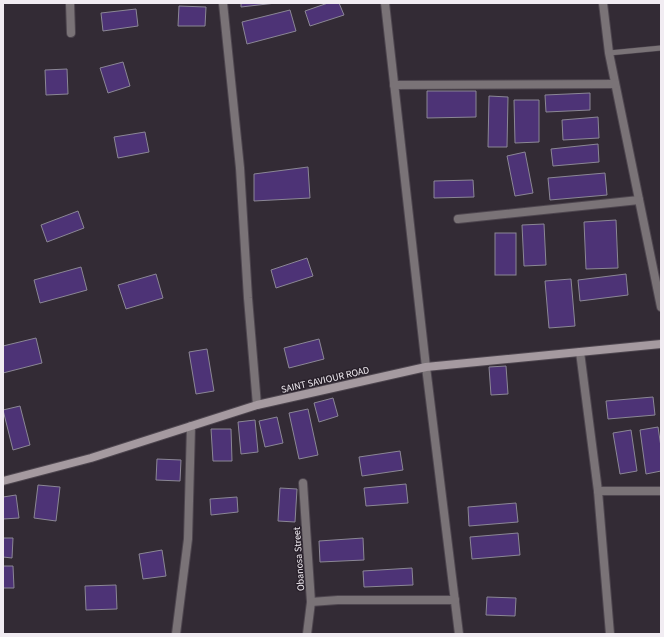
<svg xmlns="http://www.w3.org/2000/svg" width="664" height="637" viewBox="0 0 664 637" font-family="'Source Sans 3',sans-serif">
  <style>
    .building { fill: #4d3376; stroke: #8b8795 }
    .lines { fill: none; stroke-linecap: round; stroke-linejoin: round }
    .lane-casing { stroke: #4e464f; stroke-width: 6 }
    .street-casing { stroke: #4e464f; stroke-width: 10 }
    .secondary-casing { stroke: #4e464f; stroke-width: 10 }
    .lane { stroke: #7a7377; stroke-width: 5 }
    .street { stroke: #7a7377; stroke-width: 8 }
    .secondary { stroke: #a59aa0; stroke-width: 8 }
    .labels { text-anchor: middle; stroke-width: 3; stroke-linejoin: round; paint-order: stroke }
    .street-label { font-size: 10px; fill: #f1ecf2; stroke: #29212b }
  </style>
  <rect width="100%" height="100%" fill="#332b35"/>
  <g class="building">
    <polygon points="241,3 276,3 241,7"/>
    <polygon points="328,3 339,3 344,15 310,26 305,11"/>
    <polygon points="179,6 206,7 205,26 178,26"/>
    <polygon points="136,9 138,26 103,31 101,13"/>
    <polygon points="290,10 296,31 247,44 242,22"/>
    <polygon points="123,62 130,86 108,93 100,68"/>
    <polygon points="67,69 68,94 46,95 45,70"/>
    <polygon points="427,91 476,91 476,117 427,118"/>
    <polygon points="590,93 590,110 546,112 545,95"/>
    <polygon points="489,96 508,97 507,147 488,147"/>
    <polygon points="514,100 539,100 539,142 515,143"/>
    <polygon points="598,117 599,138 563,140 562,120"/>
    <polygon points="145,132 149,152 118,158 114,137"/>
    <polygon points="598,144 599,162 553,166 551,149"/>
    <polygon points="525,152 533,193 515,196 507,156"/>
    <polygon points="308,167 310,198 254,201 254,174"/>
    <polygon points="605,173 607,195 550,200 548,178"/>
    <polygon points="473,180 474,197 434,198 434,181"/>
    <polygon points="78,211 84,228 47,242 41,225"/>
    <polygon points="616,220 618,268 586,269 584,222"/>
    <polygon points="544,224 546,265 524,266 522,225"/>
    <rect x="495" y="233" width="21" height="42"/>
    <polygon points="307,258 313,276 276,288 271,270"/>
    <polygon points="81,267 87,290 40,303 34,280"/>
    <polygon points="156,274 163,298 126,309 118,285"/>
    <polygon points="626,274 628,295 580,301 578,280"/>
    <polygon points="571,279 575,326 549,328 545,281"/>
    <polygon points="36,338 42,363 3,373 3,346"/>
    <polygon points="319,339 324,359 289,368 284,348"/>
    <polygon points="207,349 214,391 196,394 189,352"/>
    <polygon points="506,366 508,394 491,395 489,367"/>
    <polygon points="653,397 655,415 608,419 606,401"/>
    <polygon points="333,398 338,416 319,422 314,403"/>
    <polygon points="20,406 30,445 13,450 3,410"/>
    <polygon points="308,409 318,455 299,459 289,413"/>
    <polygon points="277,417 283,443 265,447 259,421"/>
    <polygon points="255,420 258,452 241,454 238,422"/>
    <polygon points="658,427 661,447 661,471 646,474 640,430"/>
    <polygon points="211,429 231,429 232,461 213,461"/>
    <polygon points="631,430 637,471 620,474 613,433"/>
    <polygon points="400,451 403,470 362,476 359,457"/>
    <polygon points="157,459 181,460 180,481 156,480"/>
    <polygon points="406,484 408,503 366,506 364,488"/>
    <polygon points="38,485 60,487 56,521 34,518"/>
    <polygon points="280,488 297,489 295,522 278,521"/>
    <polygon points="16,495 19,518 3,519 3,497"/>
    <polygon points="237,497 238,512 211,515 210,499"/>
    <polygon points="516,503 518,522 469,526 468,507"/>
    <polygon points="518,533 520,555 472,559 470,537"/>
    <polygon points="3,538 13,538 12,558 3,557"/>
    <polygon points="363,538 364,560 320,562 319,541"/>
    <polygon points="162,550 166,576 143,579 139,554"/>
    <polygon points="3,566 13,566 14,588 3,588"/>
    <polygon points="412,568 413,585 364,587 363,571"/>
    <polygon points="116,585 117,609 86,610 85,586"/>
    <polygon points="487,597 516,598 515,616 486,615"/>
  </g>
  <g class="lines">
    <g class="lane-casing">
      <polyline id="lane" points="609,53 661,48"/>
    </g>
    <g class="street-casing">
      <g id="street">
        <polyline points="70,3 71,33"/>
        <polyline points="223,3 240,168 248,298 257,405"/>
        <polyline points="385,3 426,367 459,634"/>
        <polyline points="603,3 609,53 661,307"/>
        <polyline points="394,85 615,84"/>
        <polyline points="458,219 639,200"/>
        <polyline points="580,352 598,491 610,634"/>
        <polyline points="303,483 311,602 307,634"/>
        <polyline points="598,491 661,491"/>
        <polyline points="311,602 338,600 455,600"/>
        <polyline points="176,634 188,539 191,426"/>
      </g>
    </g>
    <g class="secondary-casing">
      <polyline id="secondary" points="3,481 91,458 257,405 426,367 661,344"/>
    </g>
    <use href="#lane" class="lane"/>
    <use href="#street" class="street"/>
    <use href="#secondary" class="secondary"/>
  </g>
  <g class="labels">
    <g class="street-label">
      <text transform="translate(325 379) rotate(-13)" y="4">SAINT SAVIOUR ROAD</text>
      <text transform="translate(298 559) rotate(-94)" y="4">Obanosa Street</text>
    </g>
  </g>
  <rect width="664" height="637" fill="none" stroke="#f1ecf2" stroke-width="8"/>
</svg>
